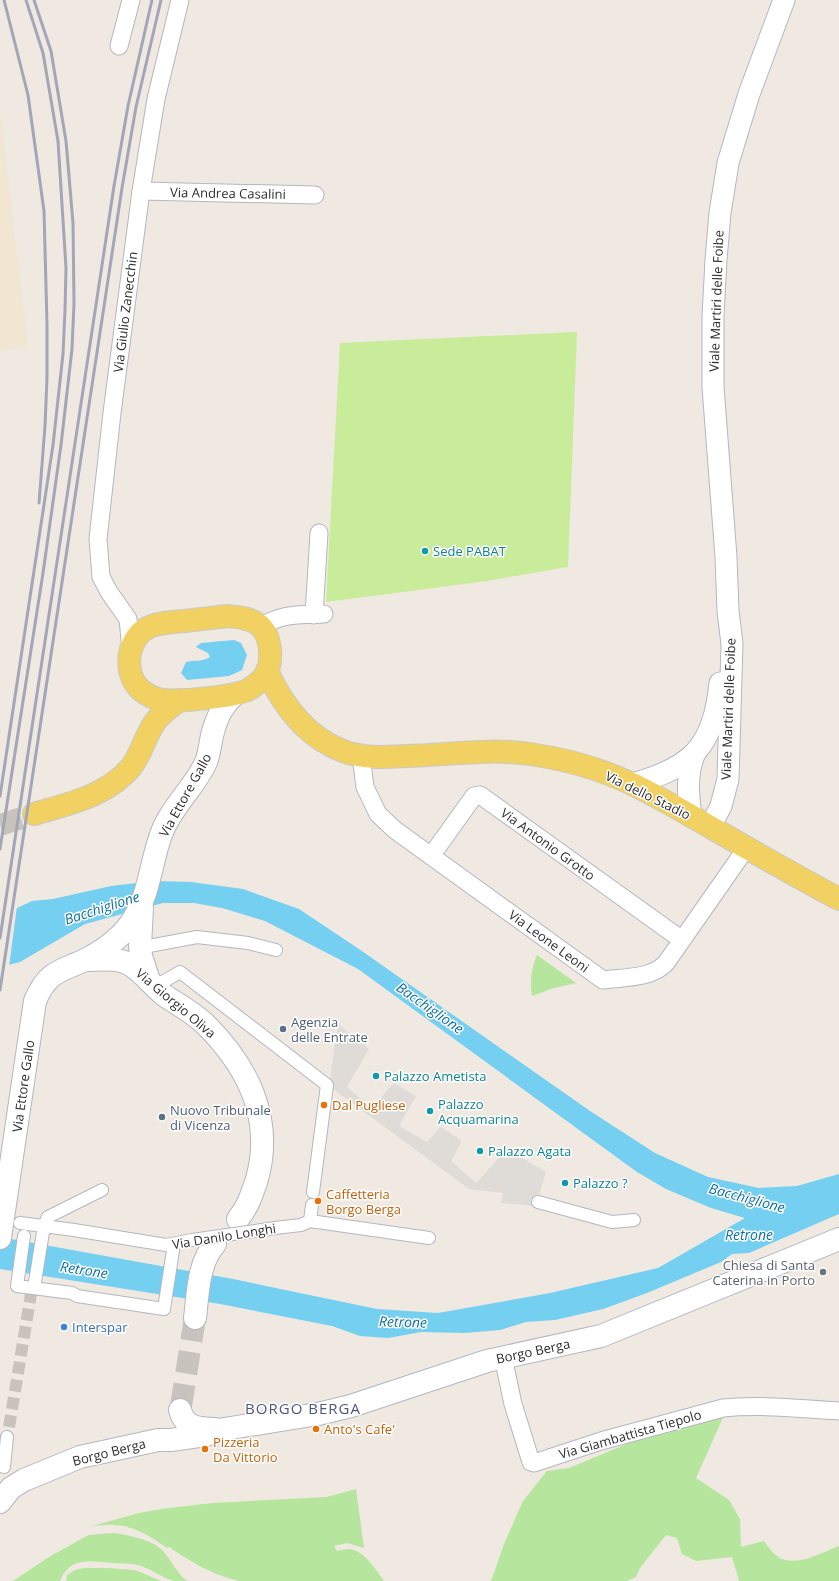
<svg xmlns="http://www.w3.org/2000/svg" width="839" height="1581" viewBox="0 0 839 1581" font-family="'Open Sans',sans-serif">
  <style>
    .education { fill: #f0e6d1 }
    .green { fill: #b6e59e }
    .pitch { fill: #c9ec9a }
    .plaza { fill: #dfdcd8 }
    .water { fill: #75cff0 }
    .pier { fill: #efe9e1 }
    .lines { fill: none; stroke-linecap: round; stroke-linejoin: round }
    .pedestrian-tunnel { stroke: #c8c4bd; stroke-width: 12; stroke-dasharray: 12 6; stroke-linecap: butt }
    .secondary-tunnel { stroke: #c8c4bd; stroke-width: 22; stroke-dasharray: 22 11; stroke-linecap: butt }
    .primary-tunnel { stroke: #c8c4bd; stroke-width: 22; stroke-dasharray: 22 11; stroke-linecap: butt }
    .pedestrian-casing { stroke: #b4b7c1; stroke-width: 14 }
    .minor-casing { stroke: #b4b7c1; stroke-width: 19 }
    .tertiary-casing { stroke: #b4b7c1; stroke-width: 23 }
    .secondary-casing { stroke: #b4b7c1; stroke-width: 24 }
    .primary-casing { stroke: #c9c9c9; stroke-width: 24 }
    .pedestrian { stroke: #fff; stroke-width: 12 }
    .minor { stroke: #fff; stroke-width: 17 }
    .tertiary { stroke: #fff; stroke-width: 21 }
    .secondary { stroke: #fff; stroke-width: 22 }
    .primary { stroke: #f2d163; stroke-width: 22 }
    .rail { stroke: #a3a6b8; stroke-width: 3 }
    .pedestrian-bridge-casing { stroke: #b4b7c1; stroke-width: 14; stroke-linecap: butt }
    .pedestrian-bridge { stroke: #fff; stroke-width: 12 }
    .culture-dot { fill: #0f9aa8; stroke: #fff; stroke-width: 1.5 }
    .service-dot { fill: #5c6f8a; stroke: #fff; stroke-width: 1.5 }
    .food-dot { fill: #e8710a; stroke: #fff; stroke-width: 1.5 }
    .worship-dot { fill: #6b7280; stroke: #fff; stroke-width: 1.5 }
    .shop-dot { fill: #3f7fe0; stroke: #fff; stroke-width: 1.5 }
    .labels { text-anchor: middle; stroke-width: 3; stroke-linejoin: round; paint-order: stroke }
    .street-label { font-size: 13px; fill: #2e2e2e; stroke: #fff }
    .culture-label { font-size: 13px; fill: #0d838f; stroke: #fff; text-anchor: start }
    .service-label { font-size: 13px; fill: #4e5e75; stroke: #fff; text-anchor: start }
    .food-label { font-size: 13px; fill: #c56008; stroke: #fff; text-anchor: start }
    .worship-label { font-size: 13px; fill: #5b616d; stroke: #fff; text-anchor: end }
    .shop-label { font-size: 13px; fill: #366cbe; stroke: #fff; text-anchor: start }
    .water-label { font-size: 14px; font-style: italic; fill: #0d6fa3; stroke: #fff }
    .quarter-label { font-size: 15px; letter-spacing: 1px; fill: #4d5680; stroke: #fff }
  </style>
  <rect width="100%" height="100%" fill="#efe9e1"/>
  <polygon class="education" points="0,109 28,346 0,351"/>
  <g class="green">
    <path d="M537,955L576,983L554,988L532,996C530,981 531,969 537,955Z"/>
    <path d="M725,1413L696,1478L729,1500L740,1519L741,1547L764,1541C769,1548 776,1558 785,1560C803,1564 823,1552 839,1546V1581H739L732,1557L696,1561L682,1554L677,1538L666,1535L640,1568L636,1577L627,1581H491L504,1544L523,1501L547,1471L569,1468L641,1438Z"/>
    <path d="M356,1489L364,1548L347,1543L334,1546L337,1551C340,1550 345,1549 349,1549C364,1550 376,1570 384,1581H239C213,1575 191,1562 169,1547L167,1548C141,1529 122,1520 89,1527L139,1513L168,1508L213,1503L327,1497Z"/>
    <path d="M113,1533C126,1534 155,1541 163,1551C172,1561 176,1572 187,1581C183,1581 178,1581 174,1581C164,1579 150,1568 138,1565C130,1563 121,1564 113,1563C91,1561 70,1556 60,1581H13L49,1557L83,1538L89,1535Z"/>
    <polygon points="84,1568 108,1568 135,1570 161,1581 66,1581 67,1575 75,1570"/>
  </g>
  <polygon class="pitch" points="577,332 568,567 487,581 326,602 340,343"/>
  <polygon class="plaza" points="338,1024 369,1049 347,1087 372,1108 394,1083 416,1096 399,1126 427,1142 441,1127 462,1141 451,1161 476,1183 507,1149 546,1172 536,1206 501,1203 503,1193 469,1189 329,1086"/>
  <g class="water">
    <path d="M234,640L241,643L247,655L242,670L229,676L187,680L181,673L186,662C194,660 203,662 210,657L208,653L196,647L201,643Z"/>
    <polygon points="154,881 191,882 243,889 299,909 359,949 590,1111 655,1153 708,1177 759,1188 797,1186 839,1174 839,1214 749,1253 732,1254 721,1262 647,1293 603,1309 555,1320 526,1322 500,1330 465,1333 421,1332 388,1338 360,1336 332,1326 220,1304 0,1269 0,1237 233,1279 377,1309 438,1313 550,1293 658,1268 745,1218 711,1208 666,1189 637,1172 358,969 265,921 222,908 194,903 163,903 85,924 20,962 0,967 0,916 32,901 53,899 111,886"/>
  </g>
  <polygon class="pier" points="17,906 9,967 0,969 0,914"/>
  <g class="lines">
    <polyline class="pedestrian-tunnel" points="9,1427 31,1294"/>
    <polyline class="secondary-tunnel" points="181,1406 195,1318"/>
    <polyline class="primary-tunnel" points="0,825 34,814"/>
    <g class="pedestrian-casing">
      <g id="pedestrian">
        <polyline points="149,946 197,937 248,943 276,950"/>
        <polyline points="154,987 180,972 327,1085 313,1192"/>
        <polyline points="538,1202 612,1222 634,1220"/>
        <polyline points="310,1221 312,1205"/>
        <polyline points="20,1223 74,1230 166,1245 192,1240"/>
        <polyline points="275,1228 301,1225 310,1221 429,1238"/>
        <polyline points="24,1236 17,1286 72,1293 77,1296 164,1309 174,1244"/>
        <polyline points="34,1288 44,1226 48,1217 102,1190"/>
        <polyline points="4,1467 7,1437"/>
      </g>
    </g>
    <g class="minor-casing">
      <g id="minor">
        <polyline points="119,46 131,0"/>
        <polyline points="141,191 315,195"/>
        <polyline points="314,615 319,533"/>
        <path d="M261,627C281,613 300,615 324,614"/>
        <polyline points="131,650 128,619 109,592 101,577 98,539 112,413 141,191 156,99 180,0"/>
        <path d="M361,756L365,787L378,814L395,830L603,980C624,977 651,979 666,963L747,847"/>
        <polyline points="431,856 474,796 480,795 682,940"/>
        <path d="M503,1357L513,1404L531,1462L534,1463L601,1441L723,1408C762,1404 800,1409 839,1411"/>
      </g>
    </g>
    <g class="tertiary-casing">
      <g id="tertiary">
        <path d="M632,784C692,768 714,746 720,683"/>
        <path d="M691,816C688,794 686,773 695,753"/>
        <polyline points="710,827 721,806 728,779 732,644 728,611 726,557 713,387 713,316 716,260 720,213 728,163 749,94 784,0"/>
      </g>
    </g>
    <g class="secondary-casing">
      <g id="secondary">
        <polyline points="142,908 140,946 141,956 149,981"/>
        <path d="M85,960C96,960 110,958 121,961C138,965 151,985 164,995C177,1004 192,1012 204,1023C247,1065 274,1118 257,1179C252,1194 248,1207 238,1219"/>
        <path d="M0,1238L35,1001C48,970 60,972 87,959C106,949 123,937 134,918C150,892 151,860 162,832C172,806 195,787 206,762C210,752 210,742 213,732C217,716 223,705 235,694"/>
        <path d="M195,1318C198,1293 198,1263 215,1244"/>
        <path d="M180,1410C185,1428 197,1428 214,1429"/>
        <polyline points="0,1502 11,1488 24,1480 80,1457 158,1440 171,1440 206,1435 218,1430 318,1414 351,1406 487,1361 601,1336 839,1239"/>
      </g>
    </g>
    <g class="primary-casing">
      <g id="primary">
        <path d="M227,616C238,617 253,618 261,627C271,637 272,658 268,670C265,677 257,684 251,688C239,697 177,702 162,700C154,699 143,693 138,687C130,678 128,665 130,653C137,623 159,623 185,621C199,619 213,618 227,616Z"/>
        <path d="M267,671C283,706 306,737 343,751C364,759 386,757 407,756C448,755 489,748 530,754C564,759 601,769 632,784C659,797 686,813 712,828C754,852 796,876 839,899"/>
        <path d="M34,814C68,804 108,796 132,766C141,753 145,738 153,725C159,715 170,707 180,700"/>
      </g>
    </g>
    <use href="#pedestrian" class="pedestrian"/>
    <use href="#minor" class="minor"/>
    <use href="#tertiary" class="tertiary"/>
    <use href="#secondary" class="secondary"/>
    <use href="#primary" class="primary"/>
    <g class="rail">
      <polyline points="4,0 28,95 44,211 47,324 47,378 45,426 39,503"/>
      <polyline points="0,796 53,445 63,354 65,310 66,268 58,141 43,53 26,0"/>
      <polyline points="0,849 43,573 61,445 72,349 74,303 73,223 66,141 51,51 34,0"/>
      <polyline points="0,938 114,186 128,106 152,0"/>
      <polyline points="0,990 122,188 136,107 161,0"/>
    </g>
    <g class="pedestrian-bridge-casing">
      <polyline id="pedestrian-bridge" points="192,1240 275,1228"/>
    </g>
    <use href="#pedestrian-bridge" class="pedestrian-bridge"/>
  </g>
  <g class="culture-dot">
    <circle cx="425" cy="551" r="4"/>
    <circle cx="376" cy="1076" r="4"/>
    <circle cx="430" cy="1111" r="4"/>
    <circle cx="480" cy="1151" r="4"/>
    <circle cx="565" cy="1183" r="4"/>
  </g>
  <g class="service-dot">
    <circle cx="283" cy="1029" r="4"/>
    <circle cx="162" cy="1117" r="4"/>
  </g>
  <g class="food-dot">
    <circle cx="324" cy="1105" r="4"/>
    <circle cx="318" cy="1201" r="4"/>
    <circle cx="316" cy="1429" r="4"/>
    <circle cx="205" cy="1449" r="4"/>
  </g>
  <circle class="worship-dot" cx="823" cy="1272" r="4"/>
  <circle class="shop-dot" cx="64" cy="1327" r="4"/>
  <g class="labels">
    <g class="street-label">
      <text transform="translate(228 193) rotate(1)" y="5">Via Andrea Casalini</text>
      <text transform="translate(716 301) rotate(-88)" y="5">Viale Martiri delle Foibe</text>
      <text transform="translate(125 312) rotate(-83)" y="5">Via Giulio Zanecchin</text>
      <text transform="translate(728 709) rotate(-88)" y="5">Viale Martiri delle Foibe</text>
      <text transform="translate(185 795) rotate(-61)" y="5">Via Ettore Gallo</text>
      <text transform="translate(648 795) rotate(26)" y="5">Via dello Stadio</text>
      <text transform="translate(548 844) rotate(36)" y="5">Via Antonio Grotto</text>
      <text transform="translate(549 941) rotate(36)" y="5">Via Leone Leoni</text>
      <text transform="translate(176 1003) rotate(40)" y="5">Via Giorgio Oliva</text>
      <text transform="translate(23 1086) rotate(-82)" y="5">Via Ettore Gallo</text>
      <text transform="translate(224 1236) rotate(-9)" y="5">Via Danilo Longhi</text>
      <text transform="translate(533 1351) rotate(-12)" y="5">Borgo Berga</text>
      <text transform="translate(630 1434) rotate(-16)" y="5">Via Giambattista Tiepolo</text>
      <text transform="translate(109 1452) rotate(-14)" y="5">Borgo Berga</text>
    </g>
    <g class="culture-label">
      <text x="433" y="556">Sede PABAT</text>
      <text x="384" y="1081">Palazzo Ametista</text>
      <text x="438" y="1109">Palazzo<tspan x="438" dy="15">Acquamarina</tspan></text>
      <text x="488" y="1156">Palazzo Agata</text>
      <text x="573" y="1188">Palazzo ?</text>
    </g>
    <g class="service-label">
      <text x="291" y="1027">Agenzia<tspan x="291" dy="15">delle Entrate</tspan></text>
      <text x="170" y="1115">Nuovo Tribunale<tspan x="170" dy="15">di Vicenza</tspan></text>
    </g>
    <g class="food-label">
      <text x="332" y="1110">Dal Pugliese</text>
      <text x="326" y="1199">Caffetteria<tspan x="326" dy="15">Borgo Berga</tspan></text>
      <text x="324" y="1434">Anto's Cafe'</text>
      <text x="213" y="1447">Pizzeria<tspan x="213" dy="15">Da Vittorio</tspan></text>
    </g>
    <g class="worship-label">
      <text x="815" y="1270">Chiesa di Santa<tspan x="815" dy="15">Caterina in Porto</tspan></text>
    </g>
    <g class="shop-label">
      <text x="72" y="1332">Interspar</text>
    </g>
    <g class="water-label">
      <text transform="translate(102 908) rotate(-18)" y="5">Bacchiglione</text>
      <text transform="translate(430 1008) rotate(35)" y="5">Bacchiglione</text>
      <text transform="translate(747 1198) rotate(15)" y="5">Bacchiglione</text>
      <text x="749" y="1240">Retrone</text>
      <text transform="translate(84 1270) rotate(9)" y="5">Retrone</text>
      <text transform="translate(403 1322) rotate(2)" y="5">Retrone</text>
    </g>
    <g class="quarter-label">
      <text x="303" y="1414">BORGO BERGA</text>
    </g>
  </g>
</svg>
